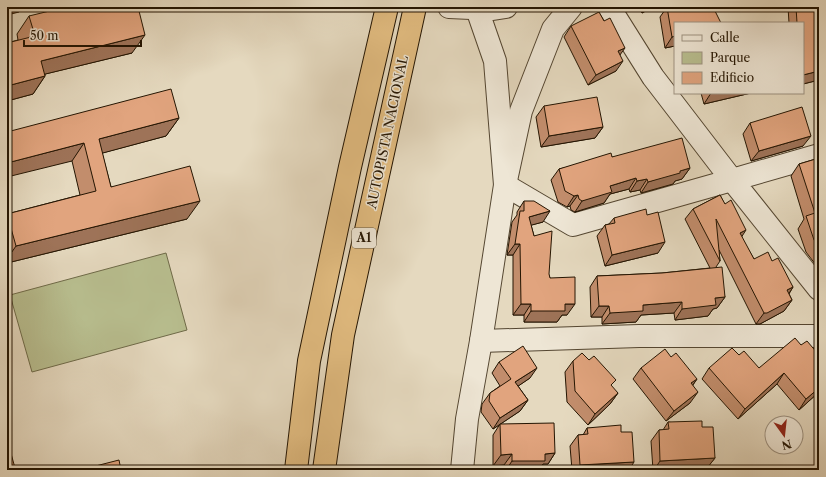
<svg xmlns="http://www.w3.org/2000/svg" width="826" height="477" viewBox="0 0 826 477" font-family="'Libre Caslon Text',serif">
  <style>
    .green { fill: #b8be8f; stroke: #6e6a48 }
    .lines { fill: none; stroke-linecap: round; stroke-linejoin: round }
    .minor-casing { stroke: #544631; stroke-width: 24 }
    .highway-casing { stroke: #241502; stroke-width: 24 }
    .minor { stroke: #eee6d5; stroke-width: 22 }
    .highway { stroke: #e2bc80; stroke-width: 22 }
    .wall { fill: #c28d6c; stroke: #241502 }
    .shaded-wall { fill: #9e7358; stroke: #241502 }
    .building { fill: #e1a47e; stroke: #241502 }
    .labels { text-anchor: middle; stroke-width: 3; stroke-linejoin: round; paint-order: stroke }
    .shield { fill: #eee6d5; stroke: #615441; stroke-width: 1 }
    .shield-label { font-size: 12px; font-weight: bold; fill: #241502 }
    .street-label { font-size: 13px; fill: #241502; stroke: #eee6d5 }
  </style>
  <rect width="100%" height="100%" fill="#e5d9bf"/>
  <filter id="stains"><feTurbulence type="fractalNoise" baseFrequency=".005" numOctaves="4"/><feColorMatrix values="0 0 0 0 .2 0 0 0 0 .09 0 0 0 0 .02 0 0 0 .5 -.17"/></filter>
  <radialGradient id="worn" r=".72"><stop offset=".6" stop-color="#630" stop-opacity="0"/><stop offset="1" stop-color="#630" stop-opacity=".3"/></radialGradient>
  <polygon class="green" points="166,253 187,330 32,372 10,295"/>
  <g class="lines">
    <g class="minor-casing">
      <g id="minor">
        <polyline points="449,7 493,9 506,7"/>
        <polyline points="477,9 495,61 505,185 573,225 732,180 653,77 609,7"/>
        <polyline points="819,155 732,180 819,289"/>
        <polyline points="481,341 639,336 819,336"/>
        <polyline points="462,470 467,419 481,341 505,185 521,111 553,29 571,7"/>
      </g>
    </g>
    <g class="highway-casing">
      <g id="highway">
        <polyline points="296,470 309,361 350,167 387,7"/>
        <polyline points="324,470 343,335 415,7"/>
      </g>
    </g>
    <use href="#minor" class="minor"/>
    <use href="#highway" class="highway"/>
  </g>
  <g class="wall">
    <polygon points="638,7 653,7 642,13"/>
    <polygon points="667,7 713,7 675,23 675,46 665,48 660,17"/>
    <polygon points="788,7 819,7 819,80 803,84 803,23 789,23"/>
    <polygon points="29,16 132,53 45,74 45,76 33,94 7,101 7,43 18,40 17,34"/>
    <polygon points="571,26 620,54 616,71 588,85 564,37"/>
    <polygon points="701,93 751,93 704,104"/>
    <polygon points="544,106 603,127 595,138 541,147 536,117"/>
    <polygon points="179,118 166,136 102,153 111,187 187,219 7,263 7,214 80,195 72,161 7,132"/>
    <polygon points="750,123 803,146 751,161 743,134"/>
    <polygon points="612,157 690,168 682,179 675,181 673,184 641,193 640,190 630,192 629,189 610,194 604,203 575,212 571,210 570,206 567,207 558,202 551,180 559,169"/>
    <polygon points="819,158 819,269 806,252 798,229 804,219 791,176 799,164"/>
    <polygon points="720,195 741,237 754,259 772,261 793,287 789,294 792,300 784,311 760,324 756,324 719,250 720,261 716,267 725,297 717,308 713,309 708,316 675,320 674,313 641,315 636,322 602,324 602,317 591,317 590,287 597,276 662,273 710,268 685,219 693,209"/>
    <polygon points="524,201 543,222 531,225 534,236 550,278 567,315 562,315 557,322 524,322 524,315 513,315 513,255 507,255 512,222 517,215 517,212"/>
    <polygon points="614,218 658,253 605,266 597,236 605,225 609,224"/>
    <polygon points="801,345 819,355 819,392 799,410 777,384 738,419 702,379 709,368 739,355 759,368"/>
    <polygon points="573,361 618,393 610,404 588,425 567,402 565,372"/>
    <polygon points="499,362 530,378 518,386 528,400 520,411 493,429 481,412 482,404 490,393 500,386 492,373"/>
    <polygon points="641,368 697,379 693,385 690,403 666,421 633,379"/>
    <polygon points="668,422 702,427 715,458 707,468 677,470 653,470 651,441 659,430 663,430"/>
    <polygon points="500,424 555,453 548,464 543,464 539,470 504,470 504,465 493,466 493,435"/>
    <polygon points="587,428 621,432 629,470 572,470 570,446 578,435 583,435"/>
  </g>
  <g class="shaded-wall">
    <polygon points="7,7 26,7 21,8 19,12 7,15"/>
    <polygon points="646,7 653,7 642,13"/>
    <polygon points="145,35 132,53 29,78 41,61"/>
    <polygon points="675,36 675,46 665,48 672,37"/>
    <polygon points="625,48 617,59 618,51"/>
    <polygon points="623,61 616,71 588,85 596,75"/>
    <polygon points="819,71 819,80 803,84 803,75"/>
    <polygon points="45,76 33,94 7,101 7,86"/>
    <polygon points="711,93 751,93 704,104"/>
    <polygon points="179,118 166,136 88,157 99,139"/>
    <polygon points="603,127 595,138 541,147 549,136"/>
    <polygon points="811,136 803,146 751,161 759,151"/>
    <polygon points="84,143 72,161 7,177 7,163"/>
    <polygon points="690,168 682,179 675,181 673,184 641,193 648,182 680,171"/>
    <polygon points="636,178 629,189 610,194 604,203 575,212 582,201 610,186"/>
    <polygon points="647,179 640,190 630,192 637,181"/>
    <polygon points="578,195 570,206 567,207 574,196"/>
    <polygon points="200,201 187,219 7,263 7,259 16,246"/>
    <polygon points="550,211 543,222 521,228 529,217"/>
    <polygon points="746,230 739,241 740,233"/>
    <polygon points="665,242 658,253 605,266 612,255"/>
    <polygon points="515,244 520,244 513,255 507,255"/>
    <polygon points="793,287 786,298 787,290"/>
    <polygon points="725,297 717,308 713,309 708,316 675,320 682,309 715,298"/>
    <polygon points="792,300 784,311 760,324 756,324 764,313"/>
    <polygon points="682,302 674,313 641,315 636,322 602,324 610,313 643,305"/>
    <polygon points="521,304 531,304 524,315 513,315"/>
    <polygon points="565,304 575,304 567,315 562,315 557,322 524,322 531,311"/>
    <polygon points="599,306 609,306 602,317 591,317"/>
    <polygon points="537,368 530,378 508,393 515,382"/>
    <polygon points="784,373 777,384 738,419 745,409"/>
    <polygon points="697,379 689,390 691,383"/>
    <polygon points="819,388 819,392 799,410 806,399"/>
    <polygon points="698,392 690,403 666,421 674,411"/>
    <polygon points="618,393 610,404 588,425 595,414"/>
    <polygon points="528,400 520,411 493,429 500,418"/>
    <polygon points="555,453 548,464 543,464 539,470 506,470 512,461 545,454"/>
    <polygon points="512,454 504,465 493,466 501,455"/>
    <polygon points="715,458 707,468 677,470 654,470 660,461"/>
    <polygon points="634,462 629,470 577,470 580,465"/>
  </g>
  <g class="building">
    <polygon points="66,7 138,7 145,35 41,61 45,76 7,86 7,43 35,36 29,16"/>
    <polygon points="667,7 713,7 721,23 675,23 675,36 672,37"/>
    <polygon points="796,7 819,7 819,71 803,75 803,23 797,23"/>
    <polygon points="599,12 604,21 610,18 625,48 618,51 623,61 596,75 571,26"/>
    <polygon points="171,89 179,118 99,139 111,187 190,166 200,201 16,246 7,214 96,191 84,143 7,163 7,132"/>
    <polygon points="597,97 603,127 549,136 544,106"/>
    <polygon points="802,107 811,136 759,151 750,123"/>
    <polygon points="682,138 690,168 680,171 680,173 648,182 647,179 637,181 636,178 610,186 612,192 582,201 579,199 578,195 574,196 565,191 559,169 611,153 612,157"/>
    <polygon points="819,158 819,246 814,240 806,216 815,213 799,164"/>
    <polygon points="720,195 725,204 731,200 746,230 740,233 754,259 768,252 772,261 778,258 793,287 787,290 792,300 767,313 764,313 716,219 720,261 693,209"/>
    <polygon points="524,201 534,201 550,211 529,217 534,236 552,231 549,274 550,278 575,277 575,304 565,304 565,311 531,311 531,304 521,304 520,244 515,244 520,211 524,211"/>
    <polygon points="646,209 647,215 658,212 665,242 612,255 605,225 615,223 614,218"/>
    <polygon points="722,267 725,297 715,298 716,305 682,309 682,302 643,305 643,311 610,313 609,306 599,306 597,276 662,273"/>
    <polygon points="795,338 801,345 807,341 819,355 819,388 806,399 784,373 745,409 709,368 732,348 739,355 744,351 759,368"/>
    <polygon points="523,346 537,368 515,382 528,400 500,418 489,401 490,393 511,379 499,362"/>
    <polygon points="665,349 671,357 676,353 697,379 691,383 698,392 674,411 641,368"/>
    <polygon points="582,353 589,360 594,356 616,380 611,385 618,393 595,414 575,391 573,361"/>
    <polygon points="702,421 702,427 713,427 715,458 660,461 659,430 669,429 668,422"/>
    <polygon points="554,423 555,453 545,454 545,461 512,461 512,454 501,455 500,424"/>
    <polygon points="621,425 621,432 632,432 634,462 580,465 578,435 588,434 587,428"/>
    <polygon points="7,439 15,468 18,467 18,470 7,470"/>
    <polygon points="119,460 121,470 80,470"/>
  </g>
  <g class="labels">
    <rect class="shield" x="352" y="228" width="24" height="20" rx="3"/>
    <g class="shield-label">
      <text x="364" y="242">A1</text>
    </g>
    <g class="street-label">
      <text transform="translate(387 132) rotate(-78)" y="5">AUTOPISTA NACIONAL</text>
    </g>
  </g>
  <rect width="826" height="477" fill="none" stroke="#e5d9bf" stroke-width="24"/>
  <rect x="8" y="8" width="810" height="461" fill="none" stroke="#241502" stroke-width="2"/>
  <rect x="12" y="12" width="802" height="453" fill="none" stroke="#241502"/>
  <rect x="674" y="22" width="130" height="72" fill="#eee6d5" stroke="#9d9281"/>
  <rect x="682" y="35" width="20" height="6" fill="#eee6d5" stroke="#9d9281"/>
  <text x="710" y="42" font-size="12" fill="#241502">Calle</text>
  <rect x="682" y="52" width="20" height="12" fill="#b8be8f" stroke="#9d9281"/>
  <text x="710" y="62" font-size="12" fill="#241502">Parque</text>
  <rect x="682" y="72" width="20" height="12" fill="#e1a47e" stroke="#9d9281"/>
  <text x="710" y="82" font-size="12" fill="#241502">Edificio</text>
  <g transform="translate(784 435) rotate(165)"><circle r="19" fill="#eee6d5" stroke="#9d9281"/>
  <path d="M0-3L7 15L0 10L-7 15Z" fill="#8f2418"/>
  <text y="-6" font-size="11" font-weight="bold" text-anchor="middle" fill="#241502">N</text>
  </g>
  <path d="M24 40v6h117v-6" fill="none" stroke="#241502" stroke-width="2"/>
  <text x="30" y="40" font-size="12" fill="#241502" stroke="#eee6d5" stroke-width="3" paint-order="stroke">50 m</text>
  <rect width="100%" height="100%" filter="url(#stains)"/>
  <rect width="100%" height="100%" fill="url(#worn)"/>
</svg>
